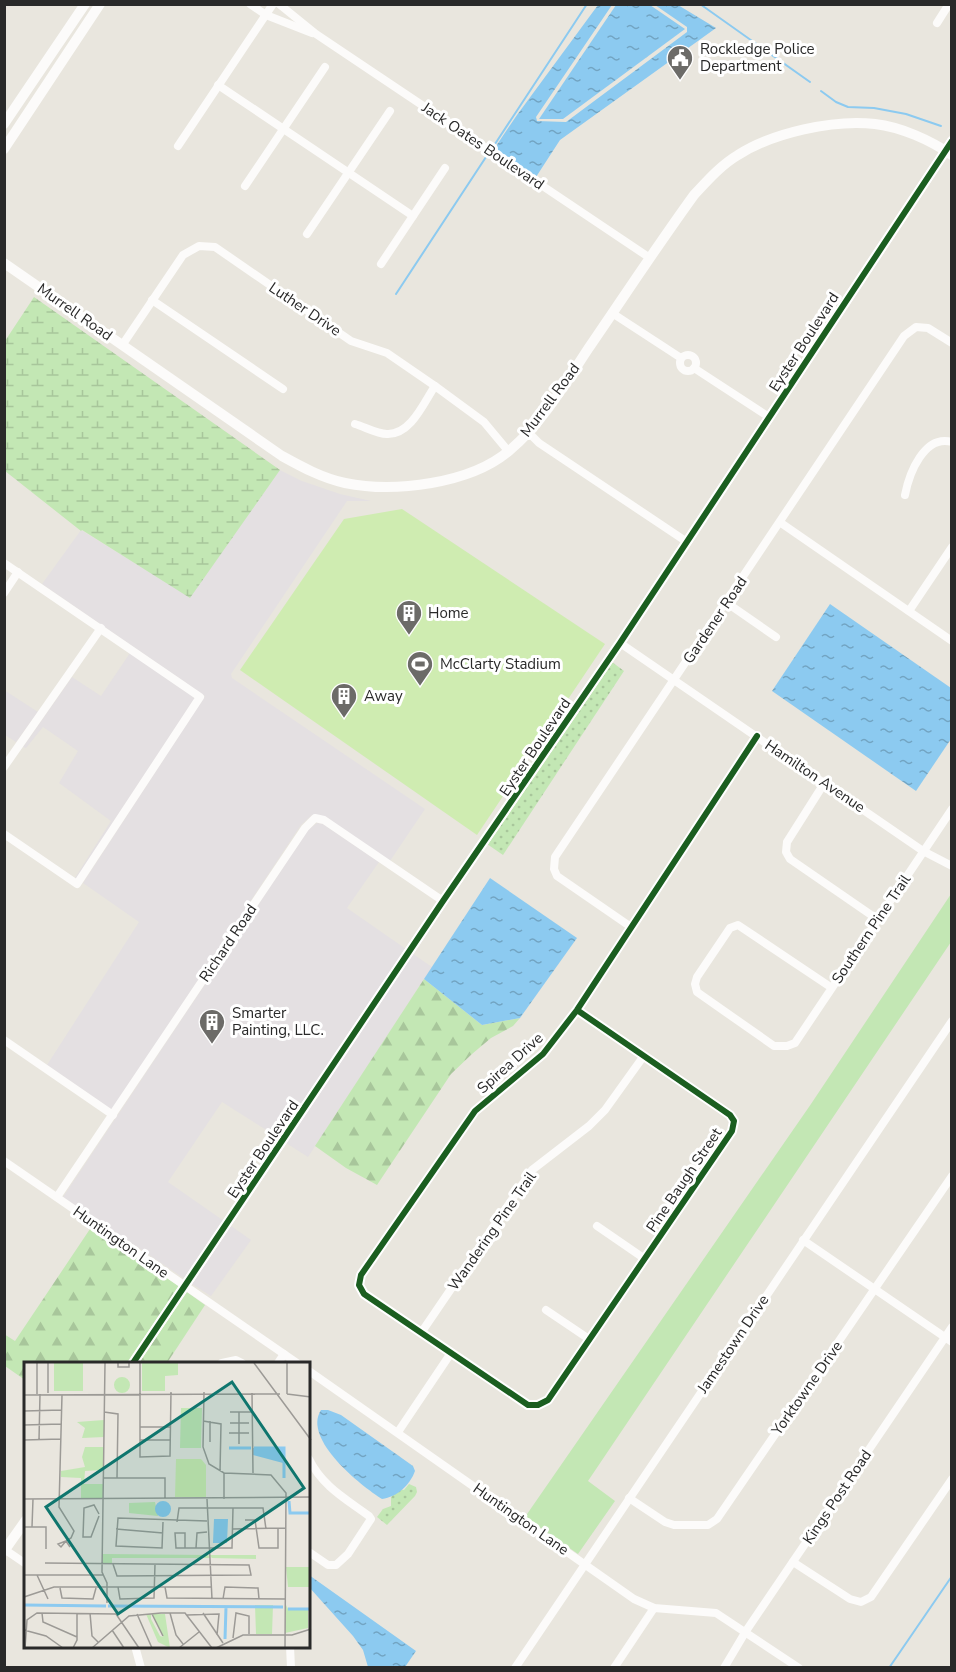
<svg xmlns="http://www.w3.org/2000/svg" width="956" height="1672" viewBox="0 0 956 1672" font-family="'Nunito Sans',sans-serif">
  <style>
    .industrial { fill: #e4e0e2 }
    .grass { fill: #c3e7b4 }
    .forest { fill: url(#forest-firs) }
    .wetland { fill: url(#wetland-marsh) }
    .park { fill: url(#park-dots) }
    .pitch { fill: #cfecb1 }
    .water { fill: url(#water-ripples) }
    .lines { fill: none; stroke-linecap: round; stroke-linejoin: round }
    .stream { stroke: #8ccaf0; stroke-width: 2 }
    .minor { stroke: #fcfbfa; stroke-width: 8 }
    .tertiary { stroke: #fcfbfa; stroke-width: 10 }
    .secondary { stroke: #fcfbfa; stroke-width: 10 }
    .cycleway-casing { stroke: #fff; stroke-width: 10 }
    .cycleway { stroke: #1b5e20; stroke-width: 6 }
    .labels { text-anchor: middle; stroke-width: 6; stroke-linejoin: round; paint-order: stroke }
    .poi-label { font-size: 15px; fill: #292929; stroke: #fff; text-anchor: start }
    .street-label { font-size: 15px; fill: #292929; stroke: #fff }
    .inset-river { fill: none; stroke: #8ccaf0; stroke-width: 3 }
    .inset-road { fill: none; stroke: #9c9a96; stroke-width: 1.5 }
    .view { fill: #0f766e; fill-opacity: 0.15; stroke: #0f766e; stroke-width: 3 }
    .inset-edge { fill: none; stroke: #292929; stroke-width: 3 }
  </style>
  <defs>
    <pattern id="forest-firs" width="22" height="20" patternUnits="userSpaceOnUse" patternTransform="scale(1.5)"><rect width="22" height="20" fill="#c3e7b4"/><path d="M5 1l3.5 6h-7zM16 11l3.5 6h-7z" fill="#a8c69b"/></pattern>
    <pattern id="wetland-marsh" width="20" height="14" patternUnits="userSpaceOnUse" patternTransform="scale(1.5)"><rect width="20" height="14" fill="#c3e7b4"/><path d="M1 5h8M5 5V1M11 12h8M15 12V8" fill="none" stroke="#a8c69b"/></pattern>
    <pattern id="park-dots" width="8" height="8" patternUnits="userSpaceOnUse" patternTransform="scale(1.5)"><rect width="8" height="8" fill="#c3e7b4"/><path d="M2 2h.1M6 6h.1" fill="none" stroke="#a8c69b" stroke-width="1.8" stroke-linecap="round"/></pattern>
    <pattern id="water-ripples" width="26" height="14" patternUnits="userSpaceOnUse" patternTransform="scale(1.5)"><rect width="26" height="14" fill="#8ccaf0"/><path d="M2 4q2-2 4 0t4 0M15 11q2-2 4 0t4 0" fill="none" stroke="#72a4c2"/></pattern>
  </defs>
  <rect width="100%" height="100%" fill="#e9e6de"/>
  <g class="industrial">
    <polygon points="280,470 302,481 340,494 371,501 347,501 231,674 232,678 425,809 390,861 312,815 301,825 112,1110 47,1065 139,922 83,883 205,696 42,584 81,530 190,597"/>
    <polygon points="130,653 195,698 76,879 75,878 111,821 59,783 78,751 43,727 26,748 23,747 72,677 101,696"/>
    <polygon points="4,690 38,712 16,742 5,735"/>
    <polygon points="317,823 323,824 379,862 347,908 406,949 279,1138 222,1102 168,1182 224,1221 185,1279 63,1197 308,830"/>
    <polygon points="413,954 432,967 308,1157 286,1143"/>
    <polygon points="231,1226 251,1240 211,1296 192,1284"/>
  </g>
  <polygon class="grass" points="951,894 951,942 588,1481 615,1501 578,1554 525,1517 811,1104"/>
  <g class="forest">
    <polygon points="424,979 482,1025 520,1018 513,1026 491,1038 472,1054 451,1074 377,1185 346,1168 315,1146"/>
    <polygon points="92,1226 180,1287 128,1363 26,1363 25,1380 5,1366 4,1334 15,1341"/>
    <polygon points="187,1292 205,1305 167,1363 138,1363"/>
  </g>
  <polygon class="wetland" points="34,297 280,470 190,598 82,530 81,531 5,471 5,341"/>
  <g class="park">
    <polygon points="612,662 624,671 503,855 487,844"/>
    <polygon points="409,1484 416,1487 417,1492 415,1496 387,1525 377,1517 383,1509 391,1506 391,1497 399,1489 404,1490"/>
  </g>
  <polygon class="pitch" points="402,509 605,644 477,835 240,670 344,519"/>
  <g class="water">
    <polygon points="598,5 612,5 536,117 537,121 566,122 687,32 687,27 655,5 678,5 716,28 560,140 536,177 494,149 517,115"/>
    <polygon points="616,5 650,5 685,29 563,119 539,119"/>
    <polygon points="830,604 951,688 951,739 916,791 772,691"/>
    <polygon points="490,878 577,938 520,1018 482,1025 424,979"/>
    <path d="M321,1410H328L341,1415L413,1466L415,1471C410,1485 397,1497 382,1499C361,1486 302,1439 321,1410Z"/>
    <polygon points="309,1575 416,1651 405,1667 368,1667 363,1650 353,1636 309,1587"/>
  </g>
  <g class="lines">
    <g class="stream">
      <polyline points="700,4 810,82"/>
      <polyline points="821,91 836,102 848,107 874,108 906,114 941,126"/>
      <polyline points="495,144 587,4"/>
      <polyline points="396,294 486,157"/>
      <polyline points="889,1668 952,1576"/>
    </g>
    <g class="minor">
      <polyline points="250,4 266,15 312,33"/>
      <polyline points="279,4 316,34 650,258"/>
      <polyline points="937,23 949,4"/>
      <polyline points="218,85 413,216"/>
      <polyline points="178,146 273,4"/>
      <polyline points="245,186 325,67"/>
      <polyline points="307,234 390,111"/>
      <polyline points="381,264 445,168"/>
      <polyline points="152,300 283,389"/>
      <polyline points="612,313 681,358"/>
      <polyline points="123,344 183,255 199,246 215,247 351,341 387,353 435,386 484,422 509,452"/>
      <circle cx="688" cy="363" r="8"/>
      <polyline points="694,368 769,417"/>
      <path d="M355,424C365,427 377,434 387,434C411,435 424,402 435,386"/>
      <polyline points="528,432 539,443 687,542"/>
      <path d="M905,495C909,474 924,434 952,442"/>
      <polyline points="781,523 952,641"/>
      <polyline points="4,563 200,697 77,884 4,834"/>
      <polyline points="4,593 18,572"/>
      <polyline points="727,603 776,637"/>
      <polyline points="909,611 952,547"/>
      <polyline points="620,643 923,851 952,866"/>
      <polyline points="4,767 101,628"/>
      <polyline points="825,782 787,842 786,852 790,859 877,919"/>
      <polyline points="631,927 557,876 554,869 555,857 904,336 916,327 928,328 952,343"/>
      <path d="M832,988L738,925L730,928L697,977L695,984L697,992L774,1046H787L795,1043C847,965 899,887 952,809"/>
      <polyline points="577,1010 730,1115 734,1121 732,1131 548,1400 538,1405 528,1405 364,1294 359,1285 361,1275 475,1111 543,1054 577,1010 757,736"/>
      <polyline points="4,1040 113,1115"/>
      <polyline points="4,1161 297,1363"/>
      <polyline points="57,1197 305,828 315,818 324,820 443,901"/>
      <polyline points="597,1226 645,1259"/>
      <polyline points="803,1240 952,1342"/>
      <polyline points="546,1310 589,1339"/>
      <polyline points="421,1333 532,1170 589,1126 605,1110 643,1057"/>
      <polyline points="222,1363 236,1360 242,1363"/>
      <polyline points="278,1363 284,1354"/>
      <polyline points="309,1371 634,1599 654,1608 716,1613 799,1668"/>
      <polyline points="398,1432 451,1353"/>
      <path d="M309,1459C322,1486 346,1499 369,1516L371,1519L348,1554L336,1565H328L309,1552"/>
      <polyline points="629,1498 665,1522 674,1525 708,1525 717,1519 952,1176"/>
      <polyline points="4,1549 26,1564"/>
      <polyline points="793,1562 850,1599 861,1602 871,1597 952,1479"/>
      <polyline points="135,1646 141,1668"/>
      <polyline points="290,1646 291,1668"/>
      <polyline points="515,1668 952,1021"/>
      <polyline points="614,1668 654,1608"/>
      <polyline points="724,1668 746,1631 952,1327"/>
    </g>
    <g class="tertiary">
      <path d="M4,263L282,456C302,467 322,478 345,483C394,493 471,484 510,450C542,423 565,384 588,349C623,298 657,246 694,195C707,181 721,165 738,155C772,133 834,119 875,124C901,127 930,140 952,155"/>
      <polyline points="133,1363 443,901 620,643 952,141"/>
      <polyline points="4,1551 26,1520"/>
    </g>
    <g class="secondary">
      <polyline points="4,124 85,4"/>
      <polyline points="4,149 100,4"/>
    </g>
    <g class="cycleway-casing">
      <g id="cycleway">
        <polyline points="577,1010 730,1115 734,1121 732,1131 548,1400 538,1405 528,1405 364,1294 359,1285 361,1275 475,1111 543,1054 577,1010 757,736"/>
        <polyline points="133,1363 443,901 620,643 952,141"/>
      </g>
    </g>
    <use href="#cycleway" class="cycleway"/>
  </g>
  <defs>
    <g id="civic-pin" transform="scale(1.35)"><path d="M0 17L-7.5 6A9.5 9.5 0 1 1 7.5 6Z" fill="#6c6b68" stroke="#fff"/><path d="M-.6-6.5H3V-4.5H.6V-3L4-1V1h2V6H-6V1h2V-1L-.6-3ZM-1.2 2.5V6h2.4V2.5Z" fill="#fff"/></g>
    <g id="building-pin" transform="scale(1.35)"><path d="M0 17L-7.5 6A9.5 9.5 0 1 1 7.5 6Z" fill="#6c6b68" stroke="#fff"/><path d="M-4-6H4V6H1V3H-1V6H-4ZM-2.5-4.3h1.7v1.8h-1.7ZM.8-4.3h1.7v1.8H.8ZM-2.5-1h1.7V.8h-1.7ZM.8-1h1.7V.8H.8Z" fill="#fff"/></g>
    <g id="stadium-pin" transform="scale(1.35)"><path d="M0 17L-7.5 6A9.5 9.5 0 1 1 7.5 6Z" fill="#6c6b68" stroke="#fff"/><path d="M0-5a6.5 5 0 1 0 0 10a6.5 5 0 1 0 0-10ZM-3.5-1.8h7v3.6h-7Z" fill="#fff"/></g>
  </defs>
  <g fill-rule="evenodd">
    <use href="#civic-pin" x="680" y="58"/>
    <use href="#building-pin" x="409" y="613"/>
    <use href="#stadium-pin" x="420" y="664"/>
    <use href="#building-pin" x="344" y="696"/>
    <use href="#building-pin" x="212" y="1022"/>
  </g>
  <g class="labels">
    <g class="poi-label">
      <text x="700" y="54">Rockledge Police<tspan x="700" dy="17">Department</tspan></text>
      <text x="428" y="618">Home</text>
      <text x="440" y="669">McClarty Stadium</text>
      <text x="364" y="701">Away</text>
      <text x="232" y="1018">Smarter<tspan x="232" dy="17">Painting, LLC.</tspan></text>
    </g>
    <g class="street-label">
      <text transform="translate(483 146) rotate(34)" y="5">Jack Oates Boulevard</text>
      <text transform="translate(305 309) rotate(34)" y="5">Luther Drive</text>
      <text transform="translate(75 312) rotate(35)" y="5">Murrell Road</text>
      <text transform="translate(804 342) rotate(-57)" y="5">Eyster Boulevard</text>
      <text transform="translate(550 400) rotate(-53)" y="5">Murrell Road</text>
      <text transform="translate(715 620) rotate(-56)" y="5">Gardener Road</text>
      <text transform="translate(535 747) rotate(-56)" y="5">Eyster Boulevard</text>
      <text transform="translate(815 776) rotate(34)" y="5">Hamilton Avenue</text>
      <text transform="translate(871 929) rotate(-56)" y="5">Southern Pine Trail</text>
      <text transform="translate(228 943) rotate(-56)" y="5">Richard Road</text>
      <text transform="translate(510 1063) rotate(-42)" y="5">Spirea Drive</text>
      <text transform="translate(263 1149) rotate(-56)" y="5">Eyster Boulevard</text>
      <text transform="translate(684 1180) rotate(-56)" y="5">Pine Baugh Street</text>
      <text transform="translate(492 1231) rotate(-55)" y="5">Wandering Pine Trail</text>
      <text transform="translate(121 1242) rotate(35)" y="5">Huntington Lane</text>
      <text transform="translate(733 1344) rotate(-56)" y="5">Jamestown Drive</text>
      <text transform="translate(807 1388) rotate(-55)" y="5">Yorktowne Drive</text>
      <text transform="translate(837 1497) rotate(-56)" y="5">Kings Post Road</text>
      <text transform="translate(521 1519) rotate(35)" y="5">Huntington Lane</text>
    </g>
  </g>
  <g transform="translate(24 1362)">
    <rect width="286" height="286" fill="#e9e6de"/>
    <path d="M79,192L184,193L187,196H88V201H79ZM185,193H232V197L188,196ZM231,243H249L248,272H232Z" fill="#c3e7b4"/>
    <path d="M80,58V75L58,76L61,66L53,60ZM61,85H79V108L61,109L60,122H79V136H57V116L37,115V109L61,105L58,95ZM131,140L134,154L105,151V141ZM262,205H286V229L285,225H264ZM262,243L264,247L284,248V266L261,271ZM122,252H127V257L136,274L139,275L128,252H141L146,286L134,280Z" fill="#c3e7b4"/>
    <path d="M118,1H154V13L141,14V29H118ZM157,46H178L177,86H156Z" fill="#c3e7b4"/>
    <path d="M30,1H59V29H30ZM90 23a8 8 0 1 1 16 0a8 8 0 1 1-16 0Z" fill="#c3e7b4"/>
    <path d="M152,97H177L182,103V135H151Z" fill="#cfecb1"/>
    <path d="M229,86L259,87V101L229,93ZM131 147a8 8 0 1 1 16 0a8 8 0 1 1-16 0ZM190,157H204L203,181H189Z" fill="#8ccaf0"/>
    <path class="inset-river" d="M205,86H227M230,86H260V116M265,139L266,151H287M0,243L82,244M84,244L259,245M264,247H287M201,277L202,245"/>
    <path class="inset-road" d="M13,1V32M81,1L78,210L83,221V241M94,1V5H105V1M116,1V95L146,94L147,30M230,1L287,78M263,1V32M180,30L179,85L185,102L200,111L247,113L262,131L261,286M24,31V1M228,31L229,111M263,32L287,35M0,33L256,32M38,33L35,145L50,169L47,176L42,179L37,185L34,182L42,179L46,185M0,49L38,48M80,50L94,52L93,116M206,50H229M215,50V82M179,59L197,62L196,110M206,61H225M0,63L37,62M116,65H146M205,71H225M0,78L37,77M15,78L16,32M116,78H146M186,80V59M79,116H141V137M0,137L287,135M183,137L188,237M200,137V111M75,152L70,143L60,146L59,175H67L75,154M221,158H231L235,186H254V166M139,160L138,186L92,184L94,156L183,159M153,160L155,146H239L242,167M0,165H22V187M8,165L9,137M92,167L139,171M209,167L262,166M161,186V171H151L152,186H208L209,146M172,186L173,171L183,170M21,201L225,203L227,213L93,214L89,202M0,213H79M13,213L24,237M94,225L96,237L130,236L131,202M141,225L143,236L262,237M36,226L38,236L69,237L72,226M0,235L30,225H188M199,237L201,225L234,226L235,237M18,251L19,260L53,275M66,251L68,274L74,280M146,251L152,273L159,282M179,251L199,281M113,252L128,286M128,252L139,274M163,253L195,252L193,273M0,268L22,274L39,286M88,268L100,286M209,276L212,251L225,254V272M1,286L3,258L13,251L92,252L115,286M49,286L53,278V251M68,286L105,254L137,251H161L188,286M155,286L175,270M192,286L219,273H268L287,267M215,286H235"/>
    <path class="view" d="M208,20L280,126L94,252L22,145Z"/>
    <rect width="286" height="286" class="inset-edge"/>
  </g>
  <rect width="956" height="1672" fill="none" stroke="#292929" stroke-width="12"/>
</svg>
